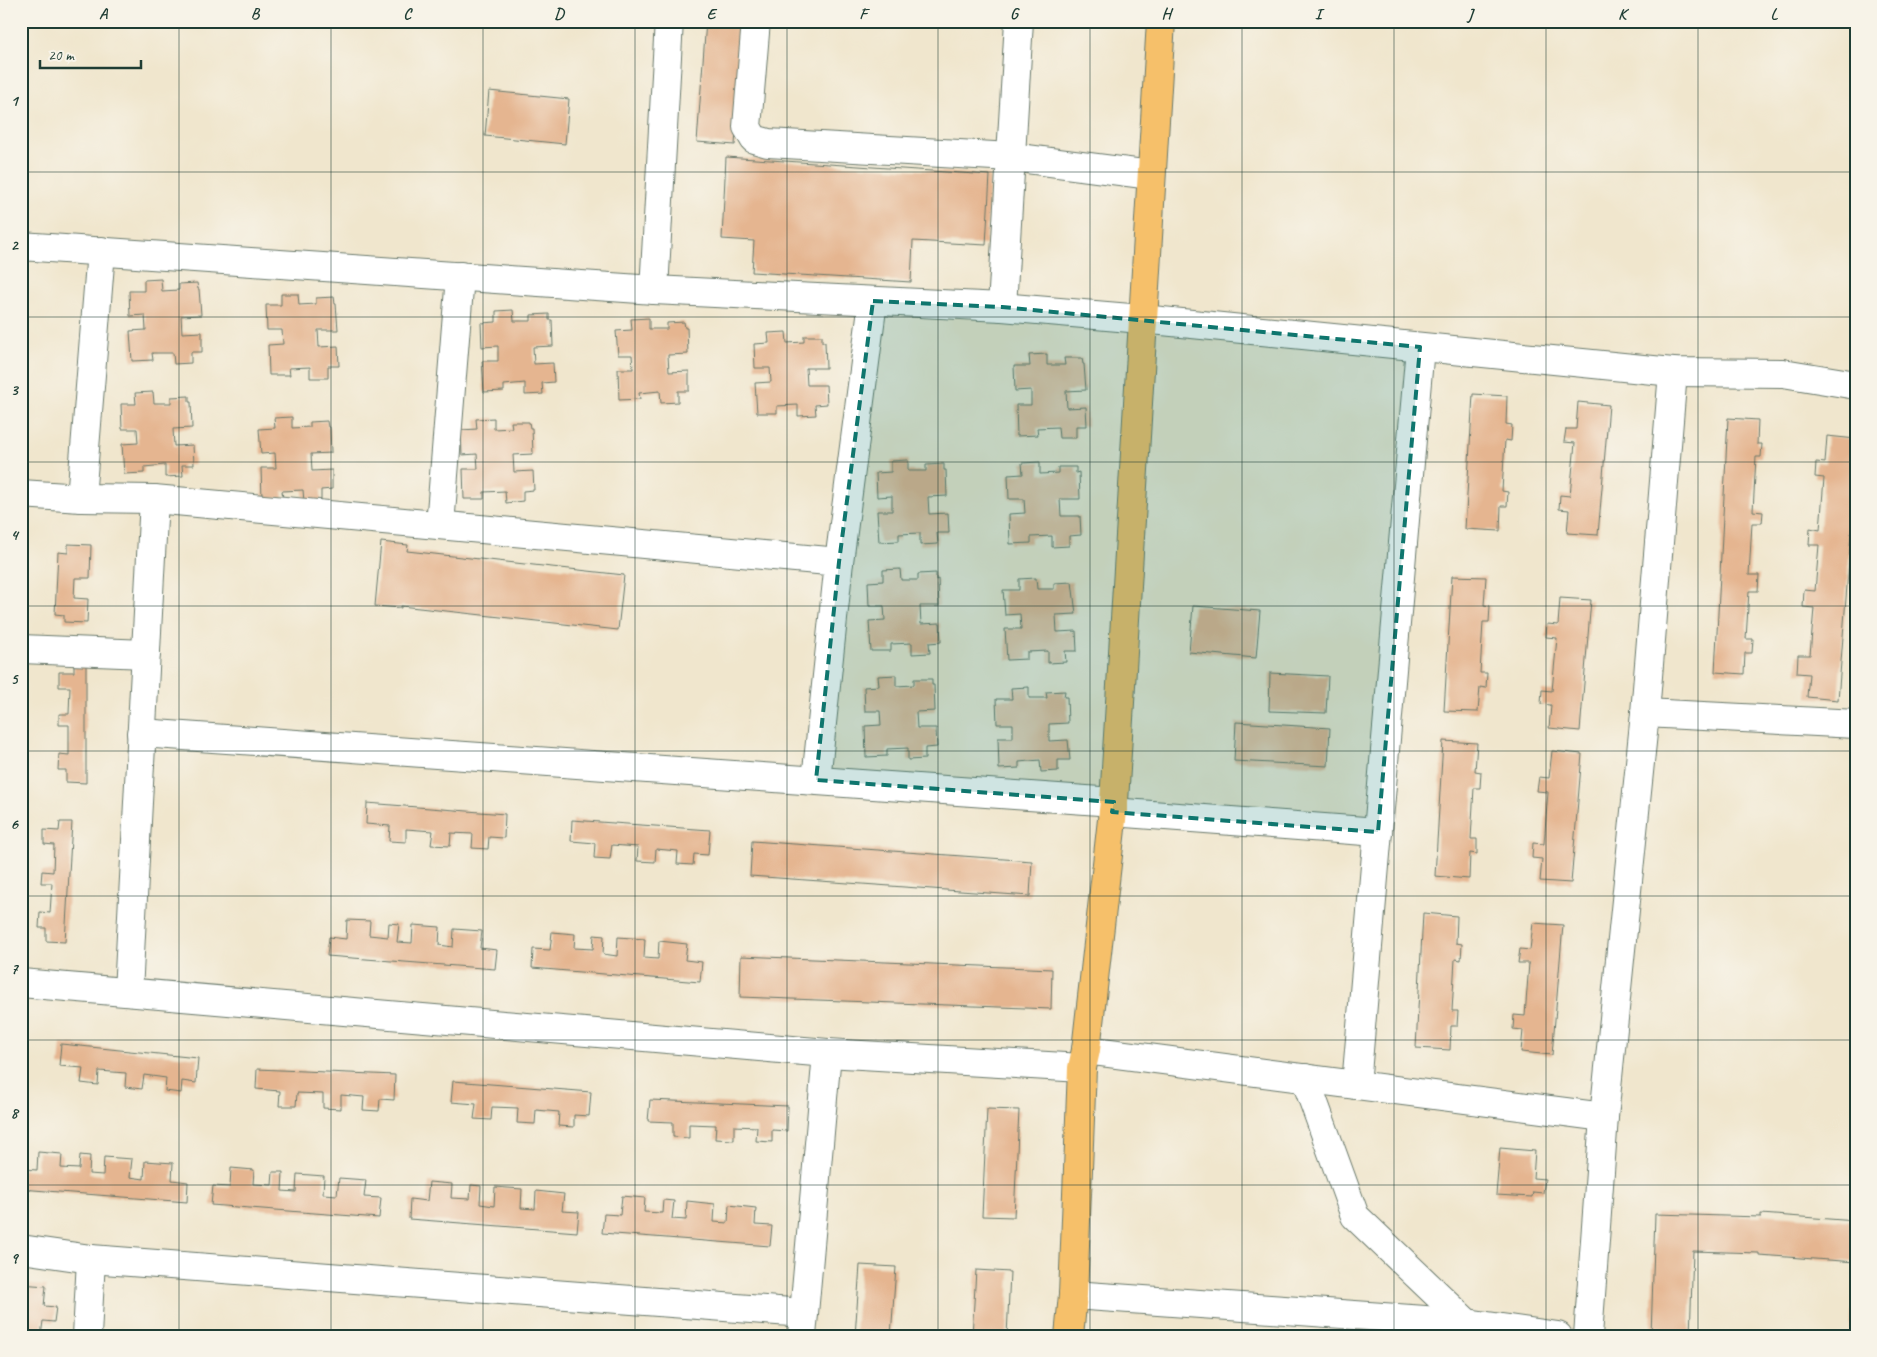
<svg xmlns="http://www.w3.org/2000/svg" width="1877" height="1357" viewBox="0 0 1877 1357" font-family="Caveat,sans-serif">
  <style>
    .building { fill: #e5b590 }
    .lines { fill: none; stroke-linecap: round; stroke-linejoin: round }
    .minor-casing { stroke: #68786a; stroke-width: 30 }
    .major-casing { stroke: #68786a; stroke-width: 30 }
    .minor { stroke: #fff; stroke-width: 28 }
    .major { stroke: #f6c06b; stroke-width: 28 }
    .marked { fill: #0f766e; fill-opacity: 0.2; stroke: #0f766e; stroke-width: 4; stroke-dasharray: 10 6; stroke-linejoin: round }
    .grid { fill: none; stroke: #1f3d34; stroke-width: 1; stroke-opacity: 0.55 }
    .neatline { fill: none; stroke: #1f3d34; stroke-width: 2 }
    .grid-label { font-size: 16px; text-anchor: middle; font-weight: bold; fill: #1f3d34 }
  </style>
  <rect width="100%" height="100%" fill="#f7f3e8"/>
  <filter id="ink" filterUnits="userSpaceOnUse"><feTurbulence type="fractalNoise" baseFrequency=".02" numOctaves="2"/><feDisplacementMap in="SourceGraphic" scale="10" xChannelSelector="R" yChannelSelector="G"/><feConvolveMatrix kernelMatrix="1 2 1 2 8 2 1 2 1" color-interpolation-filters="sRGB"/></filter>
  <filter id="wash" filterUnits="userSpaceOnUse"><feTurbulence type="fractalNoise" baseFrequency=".0096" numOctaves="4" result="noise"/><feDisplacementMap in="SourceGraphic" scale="20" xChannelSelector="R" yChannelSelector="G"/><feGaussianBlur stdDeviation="1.12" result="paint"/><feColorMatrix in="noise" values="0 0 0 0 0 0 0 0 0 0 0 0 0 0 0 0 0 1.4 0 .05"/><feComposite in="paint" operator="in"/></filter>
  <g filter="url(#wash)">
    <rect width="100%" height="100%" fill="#f0e6cd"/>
    <g id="blocks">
      <g class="building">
        <polygon points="706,21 744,21 735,145 697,142"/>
        <polygon points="1221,21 1252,21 1252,28 1221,26"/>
        <polygon points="489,91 569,99 565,144 485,136"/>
        <polygon points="726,157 990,175 986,245 913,241 911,282 752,272 754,241 722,239"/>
        <polygon points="161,279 162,291 179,290 179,284 197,283 198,289 199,289 201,315 181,316 182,333 202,332 202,352 191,352 191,363 174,364 173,353 152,353 153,360 132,361 130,331 146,330 145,315 130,316 129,291 144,291 144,280"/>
        <polygon points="21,291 23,291 24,312 21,312"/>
        <polygon points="281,294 298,294 299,305 316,304 316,298 334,297 335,304 336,304 338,330 318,330 319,347 338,346 339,366 328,366 328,378 310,378 310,367 289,368 290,375 269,375 268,345 283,344 282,330 267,330 266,305 281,305"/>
        <polygon points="513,310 514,321 531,321 531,315 549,314 549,320 552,320 553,346 533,347 534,364 553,363 554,382 542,383 543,394 525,395 525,383 504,385 504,391 484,392 482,361 498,361 498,346 482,347 481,323 496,322 496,311"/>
        <polygon points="649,318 649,329 667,329 667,323 684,322 685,328 687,328 688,354 668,355 669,372 689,371 689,391 678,391 678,402 661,403 660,391 639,393 640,399 619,400 618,369 633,369 632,355 618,355 616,331 632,330 631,319"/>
        <polygon points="21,328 24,328 25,348 21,348"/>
        <polygon points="786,332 787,343 804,342 804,336 822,336 822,342 825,342 826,368 806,368 807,385 826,385 827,404 815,405 816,415 798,416 798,405 777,406 777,413 757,413 755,383 771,382 770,368 755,368 754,344 769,343 768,333"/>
        <polygon points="1047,354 1047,365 1065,365 1064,358 1082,358 1083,364 1084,364 1086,390 1066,391 1067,408 1086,407 1087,426 1076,426 1076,438 1059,438 1058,427 1037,428 1038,435 1017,436 1016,405 1031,405 1031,390 1015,391 1014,366 1030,366 1029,355"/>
        <polygon points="153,392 154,403 171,403 171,397 189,396 189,402 191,402 192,428 173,429 174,446 193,445 194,465 182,465 183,476 165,477 165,465 144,467 144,473 124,474 122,444 138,443 137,429 122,429 121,404 136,404 135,393"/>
        <polygon points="1473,394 1507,396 1506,424 1512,425 1511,441 1505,440 1502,491 1508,492 1507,506 1501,506 1500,531 1465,529"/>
        <polygon points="1578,402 1609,405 1598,535 1567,533 1569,510 1559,509 1560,495 1570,496 1575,443 1564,442 1566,429 1576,429"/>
        <polygon points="292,417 292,428 310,427 310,422 327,421 328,427 330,427 331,453 311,454 312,471 332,470 332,489 321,490 321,501 304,502 303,490 282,491 283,498 262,499 261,468 276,468 275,453 261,454 259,429 275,428 274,418"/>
        <polygon points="494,418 494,429 512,428 511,422 529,422 530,428 532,428 533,454 513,455 514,472 533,471 534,490 523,491 523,501 506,503 505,491 484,492 484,499 464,499 463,469 478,469 477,454 462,455 461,430 477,429 476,419"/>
        <polygon points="1728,418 1758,420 1757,444 1762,444 1761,457 1756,457 1753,511 1763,512 1762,523 1752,523 1749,575 1759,575 1758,591 1749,591 1746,639 1753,639 1752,653 1745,653 1744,674 1715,672"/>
        <polygon points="1827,436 1856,439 1856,471 1838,700 1807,697 1809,674 1797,673 1798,655 1810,655 1814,608 1803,607 1804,590 1815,591 1819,545 1809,545 1810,528 1820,530 1824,478 1815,477 1816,462 1825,463"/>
        <polygon points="908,460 908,471 926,471 926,465 944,464 944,470 946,470 947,496 928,497 929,514 948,513 949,533 937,533 938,544 920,545 920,533 899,534 899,541 879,542 877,511 892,511 892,496 877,497 876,473 891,472 891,461"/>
        <polygon points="1040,462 1040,474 1058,473 1058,467 1076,467 1076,473 1079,472 1080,499 1060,499 1061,516 1080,516 1081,535 1069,536 1069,546 1052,547 1052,536 1031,537 1031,543 1010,544 1009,514 1025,513 1024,499 1009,499 1008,475 1023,474 1022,463"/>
        <polygon points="381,542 408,545 407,551 624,575 618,630 401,606 401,608 375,606"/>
        <polygon points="68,544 91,545 90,578 75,578 74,598 88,599 87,623 64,622 64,615 55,614 58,552 68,553"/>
        <polygon points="900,569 901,580 918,580 918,574 936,573 936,580 938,579 939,606 920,606 921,624 940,623 941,642 929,643 930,653 912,654 912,643 891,644 891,651 871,651 869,621 885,620 884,606 869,606 868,582 883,581 883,570"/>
        <polygon points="1452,576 1486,577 1484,605 1490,606 1489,622 1483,622 1480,673 1487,673 1486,688 1480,687 1478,712 1444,711"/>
        <polygon points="1036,578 1037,589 1054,589 1054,583 1072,582 1076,614 1056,615 1057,632 1076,631 1077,651 1065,651 1066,662 1048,663 1048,651 1027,652 1027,659 1007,660 1005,629 1021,629 1020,614 1005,615 1003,590 1019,590 1019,579"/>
        <polygon points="1560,598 1591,600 1580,731 1549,728 1551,705 1541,704 1542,690 1552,691 1557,638 1546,637 1547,624 1558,625"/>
        <polygon points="1193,606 1260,611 1256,658 1189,652"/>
        <polygon points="74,663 86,663 86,783 66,782 66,770 58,770 59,754 69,755 69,725 59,725 59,714 69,714 70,687 59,687 59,672 74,672"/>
        <polygon points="1270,673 1328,676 1326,713 1269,711"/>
        <polygon points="896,675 896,686 914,685 914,679 932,679 932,685 934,685 935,711 916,712 917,728 936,728 937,747 925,748 925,759 908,760 908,748 887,749 887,756 866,757 865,726 881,725 880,711 865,711 864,687 879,686 878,676"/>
        <polygon points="1029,687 1029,698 1047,698 1046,692 1065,691 1064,697 1067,697 1068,723 1049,724 1049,741 1068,740 1070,760 1058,760 1058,771 1041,772 1040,760 1019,762 1019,768 999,769 998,738 1013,738 1013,724 997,724 996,699 1012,699 1011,688"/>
        <polygon points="1236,722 1330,728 1328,766 1234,761"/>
        <polygon points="1443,741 1477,743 1475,771 1481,772 1480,788 1474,788 1471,839 1477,839 1477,854 1470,853 1469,879 1435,876"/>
        <polygon points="1552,751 1582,754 1571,883 1540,881 1542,859 1532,858 1533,843 1544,844 1548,792 1537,791 1539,777 1549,778"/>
        <polygon points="367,803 505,814 504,838 489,837 488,849 472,848 473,834 451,833 450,846 431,845 433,831 406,829 406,842 389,841 390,826 366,824"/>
        <polygon points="572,820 710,830 708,855 694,854 693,865 677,864 678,851 656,849 655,862 637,861 638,847 612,845 610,859 594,858 595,843 571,841"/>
        <polygon points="60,822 72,822 65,942 46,941 46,928 39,928 40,912 50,913 52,883 41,883 42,871 53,872 54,845 44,844 44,830 59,831"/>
        <polygon points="752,841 1032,861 1030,896 750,876"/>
        <polygon points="1423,913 1457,916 1456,943 1462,944 1461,960 1455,959 1452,1011 1458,1011 1457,1026 1451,1026 1450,1050 1416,1048"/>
        <polygon points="347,920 370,921 369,935 388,937 389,923 399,924 397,942 412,943 413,925 440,927 439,945 453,947 454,929 482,931 480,948 497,950 495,969 327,956 329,937 346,939"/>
        <polygon points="1533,923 1563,925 1552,1055 1521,1052 1523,1030 1513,1029 1514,1015 1525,1016 1529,963 1518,963 1520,949 1530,950"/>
        <polygon points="552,932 575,934 574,948 593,949 594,935 604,936 603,954 617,956 618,937 645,939 644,958 658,959 659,941 687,944 685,960 702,962 700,982 532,968 533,949 550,950"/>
        <polygon points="741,956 1052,969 1051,1009 740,997"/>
        <polygon points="61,1044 198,1058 196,1083 182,1081 181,1093 165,1091 166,1078 144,1075 142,1089 125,1087 126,1073 99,1071 98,1085 81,1083 83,1068 59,1066"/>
        <polygon points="257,1069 395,1075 394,1100 380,1099 379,1111 363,1110 364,1097 341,1095 341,1109 323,1108 323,1094 297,1093 296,1106 279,1106 280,1091 256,1089"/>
        <polygon points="453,1081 591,1092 589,1116 574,1115 574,1127 558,1126 559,1112 536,1110 535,1124 517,1123 518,1108 492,1107 491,1120 474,1119 476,1104 451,1102"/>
        <polygon points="650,1100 788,1106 787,1131 772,1130 772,1142 756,1141 757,1127 734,1126 734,1140 715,1139 716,1125 689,1124 689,1138 673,1137 673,1122 648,1121"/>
        <polygon points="987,1109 1019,1110 1014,1217 982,1216"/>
        <polygon points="1500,1148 1535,1151 1533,1178 1545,1179 1543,1193 1533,1192 1532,1197 1496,1195"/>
        <polygon points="38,1152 62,1154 61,1168 79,1169 80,1155 90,1156 89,1174 103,1175 104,1157 132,1159 130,1177 144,1179 145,1161 173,1163 172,1180 188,1182 187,1202 21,1189 21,1169 37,1170"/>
        <polygon points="231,1168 254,1170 253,1184 272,1185 273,1172 283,1172 282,1191 296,1192 297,1174 324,1176 323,1194 337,1195 339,1178 366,1180 364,1197 381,1198 379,1218 211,1205 213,1186 230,1187"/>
        <polygon points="429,1182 452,1184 451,1198 470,1199 471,1185 481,1186 480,1204 494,1206 495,1187 522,1189 521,1208 535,1209 536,1191 564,1194 562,1211 579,1212 577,1232 409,1219 410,1199 427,1201"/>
        <polygon points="622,1196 645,1198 644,1212 662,1213 663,1200 674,1201 672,1219 686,1220 687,1201 715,1204 714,1222 728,1223 729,1205 756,1208 755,1225 772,1226 770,1246 602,1233 604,1214 620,1215"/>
        <polygon points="1655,1214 1761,1217 1761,1214 1856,1221 1856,1262 1759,1255 1759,1253 1693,1251 1690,1336 1651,1336"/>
        <polygon points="860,1265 896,1267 891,1336 855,1336"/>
        <polygon points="976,1270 1010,1272 1007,1336 972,1336"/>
        <polygon points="1854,1280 1856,1280 1856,1336 1850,1336"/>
        <polygon points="21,1284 46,1286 44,1306 56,1307 54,1322 43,1321 41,1336 21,1336"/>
      </g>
    </g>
  </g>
  <g filter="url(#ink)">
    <use href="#blocks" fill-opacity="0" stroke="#68786a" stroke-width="1"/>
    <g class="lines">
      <g class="minor-casing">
        <g id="minor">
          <polyline points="756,21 747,127 754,139 768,143 1011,157 1151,175"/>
          <polyline points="21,246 654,290 1002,307 1142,319 1673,372 1783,373 1856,385"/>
          <polyline points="654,290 669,21"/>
          <polyline points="1002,307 1019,21"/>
          <polyline points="21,494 81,498 154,499 839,562"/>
          <polyline points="81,498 101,251"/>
          <polyline points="440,525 460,276"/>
          <polyline points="21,649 146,654"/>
          <polyline points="1645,713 1856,724"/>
          <polyline points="141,733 1114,802"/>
          <polyline points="816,780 839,562 873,301"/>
          <polyline points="1112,812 1378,832"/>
          <polyline points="21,983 827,1053 1082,1068"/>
          <polyline points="128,992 154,499"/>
          <polyline points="1086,1050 1604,1117"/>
          <polyline points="1305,1078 1355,1216 1467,1323"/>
          <polyline points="1356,1085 1420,347"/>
          <polyline points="21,1249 91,1259 804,1313"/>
          <polyline points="1073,1295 1467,1323 1558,1336"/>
          <polyline points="87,1336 91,1259"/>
          <polyline points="802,1336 827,1053"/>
          <polyline points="1588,1336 1604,1117 1645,713 1673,372"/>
        </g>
      </g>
      <g class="major-casing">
        <polyline id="major" points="1069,1336 1073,1295 1082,1068 1086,1050 1114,802 1161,21"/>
      </g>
      <use href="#minor" class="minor"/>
      <use href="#major" class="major"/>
    </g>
  </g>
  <path class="marked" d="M873,301L1002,307L1420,347L1378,832L1112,812L1114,802L816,780L839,562Z"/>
  <path class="grid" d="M179,21V1336M331,21V1336M483,21V1336M635,21V1336M787,21V1336M938,21V1336M1090,21V1336M1242,21V1336M1394,21V1336M1546,21V1336M1698,21V1336M21,172H1856M21,317H1856M21,462H1856M21,606H1856M21,751H1856M21,896H1856M21,1040H1856M21,1185H1856"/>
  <rect width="1877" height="1357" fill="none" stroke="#f7f3e8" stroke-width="55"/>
  <path d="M40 60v8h101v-8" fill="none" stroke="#1f3d34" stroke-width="2.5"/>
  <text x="48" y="60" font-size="15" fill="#1f3d34" stroke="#f7f3e8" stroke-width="4" paint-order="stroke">20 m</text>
  <rect x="28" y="28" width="1822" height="1302" class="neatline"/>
  <g class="grid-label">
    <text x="103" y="19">A</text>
    <text x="255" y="19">B</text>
    <text x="407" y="19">C</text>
    <text x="559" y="19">D</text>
    <text x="711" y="19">E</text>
    <text x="863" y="19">F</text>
    <text x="1014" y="19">G</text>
    <text x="1166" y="19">H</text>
    <text x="1318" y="19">I</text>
    <text x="1470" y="19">J</text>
    <text x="1622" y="19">K</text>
    <text x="1774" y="19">L</text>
    <text x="14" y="106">1</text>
    <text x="14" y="250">2</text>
    <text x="14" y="395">3</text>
    <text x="14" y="540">4</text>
    <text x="14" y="684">5</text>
    <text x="14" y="829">6</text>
    <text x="14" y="974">7</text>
    <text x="14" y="1118">8</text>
    <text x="14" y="1263">9</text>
  </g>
</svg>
